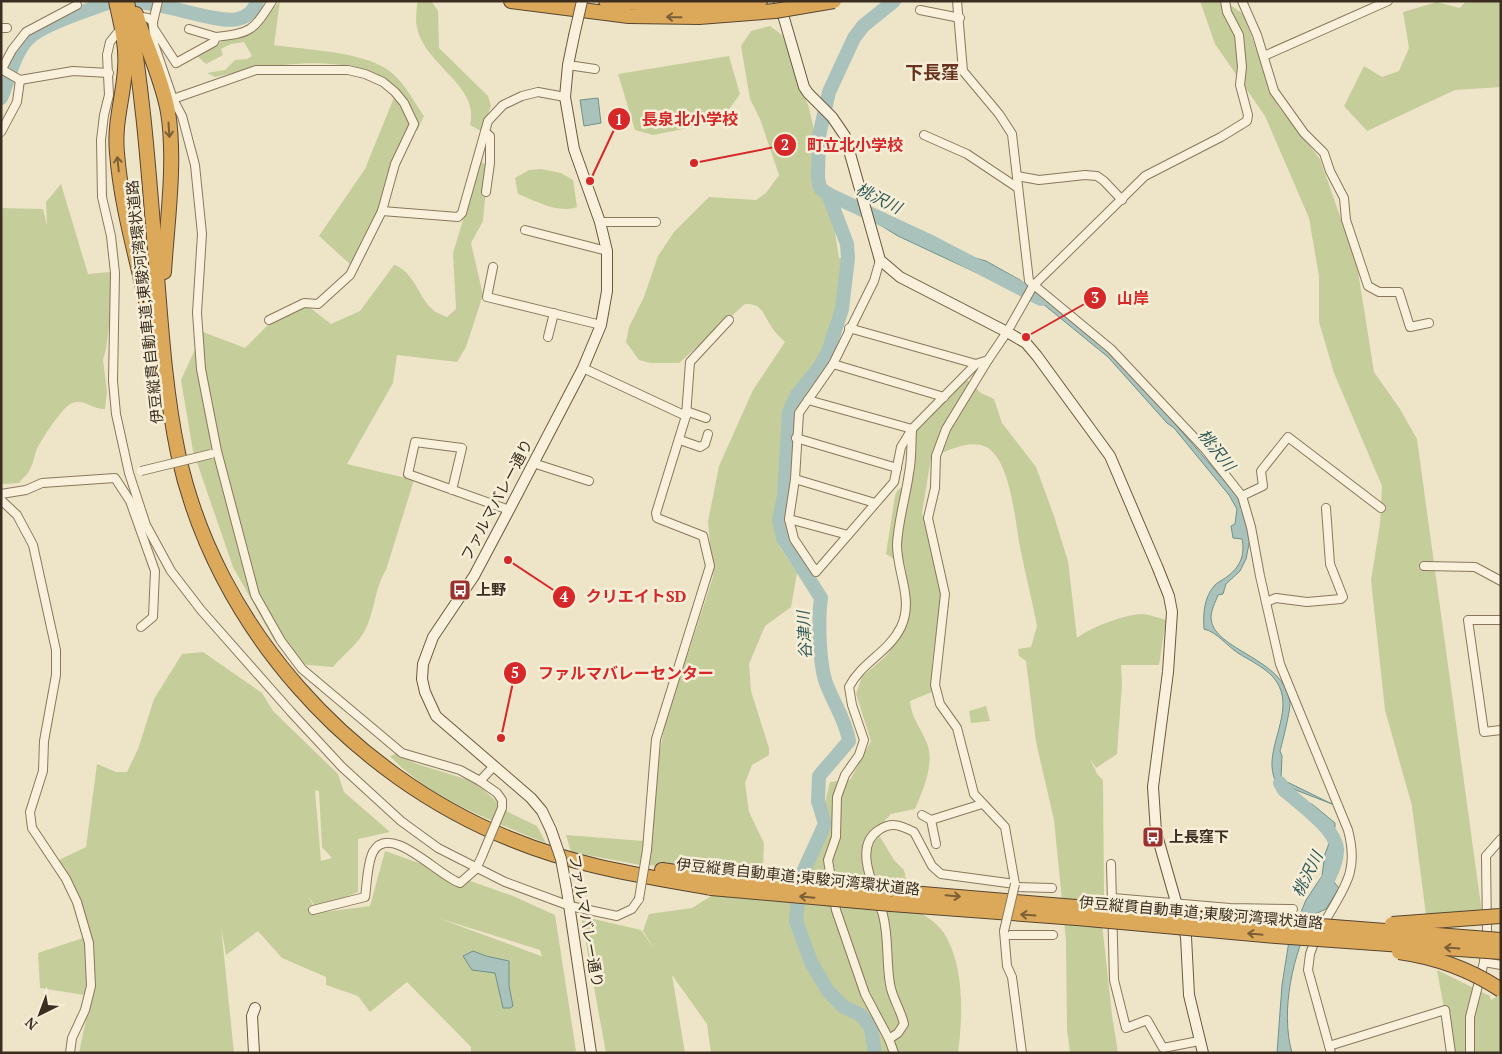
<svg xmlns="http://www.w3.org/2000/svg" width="1502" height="1054" viewBox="0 0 1502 1054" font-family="'PT Serif','Noto Sans JP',serif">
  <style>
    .green { fill: #c5cd9b; fill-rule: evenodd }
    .water { fill: #a9c2bc; stroke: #6f918a }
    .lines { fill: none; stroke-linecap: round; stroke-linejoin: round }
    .river { stroke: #a9c2bc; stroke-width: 14 }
    .street-casing { stroke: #8a775d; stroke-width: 10 }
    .secondary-casing { stroke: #6c5840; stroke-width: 12 }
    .highway-casing { stroke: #584530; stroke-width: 16 }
    .street { stroke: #f9f1db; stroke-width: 8 }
    .secondary { stroke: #f9f1db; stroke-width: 10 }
    .highway { stroke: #dca95a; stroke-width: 14 }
    .street-bridge-casing { stroke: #8a775d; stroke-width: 10; stroke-linecap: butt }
    .secondary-bridge-casing { stroke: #6c5840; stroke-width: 12; stroke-linecap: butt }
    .highway-bridge-casing { stroke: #584530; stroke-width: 16; stroke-linecap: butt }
    .street-bridge { stroke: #f9f1db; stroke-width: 8 }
    .secondary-bridge { stroke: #f9f1db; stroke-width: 10 }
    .highway-bridge { stroke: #dca95a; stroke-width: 14 }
    .oneway { stroke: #7b5f37 }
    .labels { text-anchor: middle; stroke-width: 5; stroke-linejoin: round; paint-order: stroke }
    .street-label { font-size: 15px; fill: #3b2e20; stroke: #f6eed7 }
    .poi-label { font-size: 15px; font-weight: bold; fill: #3b2e20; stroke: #f6eed7; text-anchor: start }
    .water-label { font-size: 16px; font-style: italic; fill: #305a5a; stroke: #f6eed7 }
    .quarter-label { font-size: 18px; font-weight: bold; fill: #673220; stroke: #f6eed7 }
    .leader { fill: none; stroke: #d62828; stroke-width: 2 }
    .callout-dot { fill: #d62828; stroke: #f6eed7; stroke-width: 2 }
    .mark-label { font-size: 15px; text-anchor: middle; font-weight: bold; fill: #fff }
    .callout-label { font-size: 16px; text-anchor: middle; font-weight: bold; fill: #d62828; stroke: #f6eed7; stroke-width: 5; stroke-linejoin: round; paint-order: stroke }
  </style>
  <rect width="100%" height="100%" fill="#eee5c8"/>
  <g class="green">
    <path d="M280,1L274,45C307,50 357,51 385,68C402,78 413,100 424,116L417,131L414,128C416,114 411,108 403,97C367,46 267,65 215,77L207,73L225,70L235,60L247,59L252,56L244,42L231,44L221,49L223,55L206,64L195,54L223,41L253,32Z"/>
    <path d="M419,1L432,2L438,11L439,48L488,96L491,106L481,131L470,125C481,86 423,64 417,27C415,20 417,11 417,4Z"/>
    <polygon points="1200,1 1225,1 1243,14 1278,106 1320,159 1357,265 1374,372 1400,409 1417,439 1482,913 1426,915 1412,806 1385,710 1371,580 1380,524 1382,486 1334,373 1319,322 1319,276 1309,218 1265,116 1215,44"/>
    <polygon points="1466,1 1501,1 1501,87 1455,90 1367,131 1344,106 1364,66 1382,77 1399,71 1409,48 1403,12 1437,2 1460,8"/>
    <path d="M770,26L782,35L809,108L820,156L813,179L831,208L839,258L843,257L835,317L831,318L833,328L826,355L786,406L776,520L780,547L797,573L791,607L765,626L749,664L751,691L769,748V755L752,765L745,783L749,812L764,843L763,868L779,875H798L800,862L822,815L830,782L850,780L871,741L856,694L862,677L886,656L897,641L910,609L905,565L886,554L895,496L897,491L910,480L917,429L967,380L981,393L994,399L1002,423L1036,467L1054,516L1068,561L1077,638C1089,628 1127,613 1143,614C1151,615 1159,618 1166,620L1159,665H1121L1122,684L1117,754L1096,768L1090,758L1097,774L1103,780L1104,895L1099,896L1112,1015L1118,1053H1070L1067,1030L1066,941L1054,820L1036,742L1026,661L1019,656L1018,649L1031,647L1037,626C1032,600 1025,573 1020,547C1015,522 1011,460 986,447C969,439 947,451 931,458L922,513L937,564L941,596L932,664V692L910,701C911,717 920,727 926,741C936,762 923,790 915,809L891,814L876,830L894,860L904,870L912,908C925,915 940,924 947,938C964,971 963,1016 958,1053H711L707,1024L672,975L685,1053H606L581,916L641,930L655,950L643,931L649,914L692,908L716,893L715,872L649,865L654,782L665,724L713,577L708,522L719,466L753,390L785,342C780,337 774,332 771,326C763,314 762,303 745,304L679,363H651L639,360L626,342L629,327L644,297L658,256L674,232L709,197L756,200L766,193L779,175L760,119L750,99L741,46L751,31Z"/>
    <polygon points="729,56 740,94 725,115 709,124 653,135 635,130 618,74"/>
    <polygon points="395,95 411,124 387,177 378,209 362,239 352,266 319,236 365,169"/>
    <path d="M481,161L488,167L483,221L471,243L483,295L466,347L457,362L397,355L393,383L347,464L414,480L386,570C374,589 375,613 364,632C357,645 342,656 333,667L297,664L274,640L233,567L193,451L181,380L203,332L245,348L272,321L304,303L331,324L360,311L394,265C414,271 419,298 432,309C436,313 442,315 447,317L456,309L453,253Z"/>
    <path d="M541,169L561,173L573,180L577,207C558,214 536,201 518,194L515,178L529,170Z"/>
    <path d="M61,184L88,274L110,272L112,303L106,349L103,360L107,392L105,409C93,410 85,399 72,403C63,406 41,440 37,449C34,455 34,462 31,467C29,473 23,478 19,483L5,484L1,483V208L43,209L47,226L46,202Z"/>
    <path d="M203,652L262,693L273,711L338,774L344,792L390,832L358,839V892L317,909L308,896L317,913L370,906L385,851L513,896L555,915L576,1051L567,1053H471V1047L407,982L370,1012L358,996L326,985V977L282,958L258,931L226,955L221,926L234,1053H79L91,996L40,988L38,953L86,937L79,906L59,860L86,847L97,764L116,772H127L138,749L154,699L182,654ZM315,790L319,791L322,847L332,858L321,861ZM438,918L540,950L542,956H541Z"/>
    <polygon points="986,706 990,721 971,723 969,711"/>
    <path d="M396,754L417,764L475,782L508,812L537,826L546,843C494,822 429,798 390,756Z"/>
    <polygon points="566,835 644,841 640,865 571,852"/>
    <polygon points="1437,970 1490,996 1491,1000 1499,995 1501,997 1501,1053 1452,1053"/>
  </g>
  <g class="water">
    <polygon points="598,98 601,123 584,126 580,100"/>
    <path d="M875,220L896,232L939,251L957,253L986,261L1020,280L1104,346L1152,397L1240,499L1250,539L1246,559L1240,571L1226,584L1223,594L1218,595C1215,603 1211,610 1211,618C1212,650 1285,658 1290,702C1291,708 1282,744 1280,751L1282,756L1281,779L1332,804L1288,787L1302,801L1312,804L1335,823V826L1328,875L1339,888L1326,909L1313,915C1293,954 1280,1010 1292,1053H1277L1282,985L1289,941L1306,900L1322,876L1325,854L1331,838L1330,828L1292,797H1282C1277,786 1271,774 1272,761C1274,733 1295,702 1273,677C1264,667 1249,660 1238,653C1227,646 1217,632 1204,629C1203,613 1204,597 1215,585C1219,581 1225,579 1228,576C1241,566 1245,554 1242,539L1233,538L1231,526L1235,524L1237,509L1229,495L1174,428L1167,423L1108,357L1015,281L989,268L1008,287L982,270L975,272L898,236L875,222Z"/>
    <polygon points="473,951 486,956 509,961 509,986 513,1006 510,1008 503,1008 495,973 472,970 463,956"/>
  </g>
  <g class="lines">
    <g class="river">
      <polyline points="894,1 863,26 854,38 829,92 819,136 818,178 820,188 828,194 927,240 1041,299"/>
      <path d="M138,2C164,3 219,24 238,19C247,17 255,10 257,1"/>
      <path d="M1,98C9,80 14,53 28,39C42,24 92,9 113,1"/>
      <path d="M828,194L847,244L848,258L842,309L828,352L818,369L797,395L789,412L784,496L779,520L783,538L821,598C818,619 819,663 826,683C833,702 846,721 849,741L819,776L818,801L825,824L800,879L796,921L811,962L828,991L844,1007L861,1015L871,1028L875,1053"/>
      <path d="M1280,783L1284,790C1299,803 1339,831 1337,852C1336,866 1328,880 1321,892"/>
    </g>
    <g class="street-casing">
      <g id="street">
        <path d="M957,1L963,71L999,114L1012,134L1029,281L1111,349L1205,449L1242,496L1251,527L1260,576L1280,664L1348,830C1360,875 1342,889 1322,927"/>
        <polyline points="1242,1 1257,35 1274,91 1304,133 1324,153 1330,171 1344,198 1346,220 1368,286 1379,292 1399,292 1410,327 1429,323"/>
        <polyline points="920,10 960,18"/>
        <polyline points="136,16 148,18 153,22 154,44 173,99 182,116 195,165 202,234 197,313 201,369 217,451 255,595 281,641 302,669 402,753 460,770 480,781 497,793 502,800 502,808"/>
        <polyline points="153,22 158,1"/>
        <polyline points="122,27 110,42 107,55 109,95 104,115 101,140 102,197 111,236 115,273 113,381 116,414 129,473 146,525 171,571 201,610 291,712 342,767 401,821 438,848 505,882 570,906 617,916 632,909 639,899"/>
        <polyline points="1,28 7,28"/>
        <path d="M154,29L176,63L214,42L216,37C251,33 253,31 272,1"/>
        <polyline points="189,29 216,37"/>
        <polyline points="1264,56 1388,1"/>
        <polyline points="568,65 595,69"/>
        <polyline points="1,69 20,80 17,102 1,132"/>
        <polyline points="2,69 12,50 26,32 77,5"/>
        <polyline points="20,80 73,71 109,73"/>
        <polyline points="173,99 256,70 348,70 365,74 383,82 395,92 404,103 414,124 395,164 382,211 350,275 318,304 304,303 269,320"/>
        <polyline points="485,132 490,136 490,163 486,192"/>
        <polyline points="924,135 967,154 1018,188"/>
        <polyline points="1017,176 1039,180 1085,175 1097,176 1104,181 1122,200"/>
        <polyline points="382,211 458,217 462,213 488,121 503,105 522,96 538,92 565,97"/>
        <polyline points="600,222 656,222"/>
        <polyline points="525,230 607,251"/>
        <polyline points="880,260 874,281 833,364 799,413 795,479 789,519 794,539 816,572 894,482 901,447 912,429 976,364 988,360 1007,332 1033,286 1145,176 1221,137 1247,121 1248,115 1240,85 1242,67 1239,35 1227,12 1225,1"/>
        <polyline points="493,267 487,297 601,325"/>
        <polyline points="849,328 976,364"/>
        <polyline points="548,337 554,313"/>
        <polyline points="833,364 944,397"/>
        <polyline points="583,368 686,416 656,513 657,518 703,536 710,566 656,739 647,850"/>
        <polyline points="808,400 912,429"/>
        <polyline points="686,411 706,418"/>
        <polyline points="686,416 690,362 729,320"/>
        <polyline points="796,438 897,468"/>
        <polyline points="680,440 700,447 705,444 708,434"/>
        <polyline points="533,463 589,481"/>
        <polyline points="795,479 875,503"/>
        <polyline points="452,490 462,448 415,442 408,474 509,510"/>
        <polyline points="1,494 26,490 42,483 115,478 130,501 155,571 153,617 141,627"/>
        <polyline points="1242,496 1263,486 1261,471 1288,437 1381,508"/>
        <polyline points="1,500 17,515 33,545 56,650 56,675 44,741 43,771 30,812 32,828 66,879 77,902 89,943 91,986 85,1010 72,1038 70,1053"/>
        <polyline points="789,519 848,535"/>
        <polyline points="1424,566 1475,567 1501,581"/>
        <polyline points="1266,602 1276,598 1307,602 1341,599 1343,597 1330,564 1326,508"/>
        <polyline points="1501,620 1468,620 1484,732 1501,730"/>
        <polyline points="480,781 493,767"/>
        <polyline points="922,815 931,820"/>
        <polyline points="936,844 931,820 982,804"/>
        <polyline points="1111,864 1114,980 1126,1028 1147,1020 1163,1048 1199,1041"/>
        <polyline points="1015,887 1052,888"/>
        <polyline points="1113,898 1230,908 1293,909"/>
        <path d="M313,910L365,897C367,884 367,864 373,852C390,821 439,877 460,883L476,869L482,856"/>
        <polyline points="1004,931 1007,966 1012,977 1022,1053"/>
        <polyline points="1005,935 1053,935"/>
        <polyline points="1316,937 1310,954 1308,970 1331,1053"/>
        <polyline points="1484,962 1487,930 1486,856 1501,839"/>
        <path d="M889,1039L898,1033L904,1024C901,1010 892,998 890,984C886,961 889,938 883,915C877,892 851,847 879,830C892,821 902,826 914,832L932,866L941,874L1015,884L1005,827L974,794L957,728L940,704L935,685L945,594L928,518L935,488L936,456L946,429L988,360"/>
        <polyline points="1329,1046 1445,1010 1451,1053"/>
        <path d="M894,1053L889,1039L865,994L836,910L828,860L836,837L837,797L845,775L859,755L864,740L852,705L849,687C861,663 889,652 901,627C914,599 897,573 897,545C898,521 906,496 909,473C912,459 911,445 912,431"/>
        <polyline points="1470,1053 1470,1017 1484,962 1501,965"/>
      </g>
    </g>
    <g class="secondary-casing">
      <g id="secondary">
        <polyline points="779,1 804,87 808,93 832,117 845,136 880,260 900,277 1007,332 1026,343 1037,356 1110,456 1157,566 1169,596 1172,612 1168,672 1153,787 1156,832 1186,937 1189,995 1203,1053"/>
        <polyline points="551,830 542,811 531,798 436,716 425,692 422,679 423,664 433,637 474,576 509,510 583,368 601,325 607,291 607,251 600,222 574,149 565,97 568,65 574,36"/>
        <polyline points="567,891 591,1053"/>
        <polyline points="254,1053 252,1016 255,1008"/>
      </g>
    </g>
    <g class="highway-casing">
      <g id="highway">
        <path d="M116,1C121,24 127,46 125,69C123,99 114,123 117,153C122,219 145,282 155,348"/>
        <path d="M127,1C143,88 149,175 156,263C161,326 165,391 178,453C215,626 350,775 513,840C576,866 644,876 711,888"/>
        <polyline points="511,1 629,16 699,17 775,11"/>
        <polyline points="606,1 699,6 760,1"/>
        <path d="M136,14C146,47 162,78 168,112C176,161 167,223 164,272"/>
        <polyline points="662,870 710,877"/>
        <polyline points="887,891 1076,907"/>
        <polyline points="891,904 1077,918"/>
      </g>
    </g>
    <use href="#street" class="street"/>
    <use href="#secondary" class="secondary"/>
    <use href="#highway" class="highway"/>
    <g class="street-bridge-casing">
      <g id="street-bridge">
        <polyline points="141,471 211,454"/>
        <polyline points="482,856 502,808"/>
        <polyline points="639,899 647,850"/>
        <polyline points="1004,931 1015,884"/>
      </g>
    </g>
    <g class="secondary-bridge-casing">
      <g id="secondary-bridge">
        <polyline points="574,36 582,1"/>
        <polyline points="551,830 561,859 567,891"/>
      </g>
    </g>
    <g class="highway-bridge-casing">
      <g id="highway-bridge">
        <polyline points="775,11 834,1"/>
        <polyline points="710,877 887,891"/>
        <polyline points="711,888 891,904"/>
        <polyline points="1076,907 1501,940"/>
        <polyline points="1077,918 1276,936 1501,952"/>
        <polyline points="1392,924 1500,916"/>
        <path d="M1399,952C1435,957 1471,970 1501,990"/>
      </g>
    </g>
    <use href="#street-bridge" class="street-bridge"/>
    <use href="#secondary-bridge" class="secondary-bridge"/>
    <use href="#highway-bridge" class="highway-bridge"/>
  </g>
  <defs><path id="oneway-shaft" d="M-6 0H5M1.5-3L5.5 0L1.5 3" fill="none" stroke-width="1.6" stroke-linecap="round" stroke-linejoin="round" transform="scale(1.25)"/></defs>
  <g class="oneway">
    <use href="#oneway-shaft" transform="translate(674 17) rotate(-179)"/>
    <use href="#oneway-shaft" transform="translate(169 130) rotate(86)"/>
    <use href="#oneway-shaft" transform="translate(118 164) rotate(-96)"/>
    <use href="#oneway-shaft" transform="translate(953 896) rotate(5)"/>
    <use href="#oneway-shaft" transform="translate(807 897) rotate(-175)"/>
    <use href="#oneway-shaft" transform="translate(1028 915) rotate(-176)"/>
    <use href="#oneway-shaft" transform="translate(1255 934) rotate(-174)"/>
    <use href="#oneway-shaft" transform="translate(1452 948) rotate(-176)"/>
  </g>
  <defs>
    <g id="bus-square" transform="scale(1.125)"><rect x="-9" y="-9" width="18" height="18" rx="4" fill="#99312d" stroke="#f6eed7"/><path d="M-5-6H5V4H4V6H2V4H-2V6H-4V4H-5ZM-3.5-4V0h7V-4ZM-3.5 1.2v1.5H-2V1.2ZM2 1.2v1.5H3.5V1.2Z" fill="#fff"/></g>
  </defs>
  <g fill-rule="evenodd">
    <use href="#bus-square" x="460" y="590"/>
    <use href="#bus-square" x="1153" y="837"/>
  </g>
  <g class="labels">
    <g class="street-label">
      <text transform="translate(145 302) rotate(-96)" y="5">伊豆縦貫自動車道;東駿河湾環状道路</text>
      <text transform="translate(497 500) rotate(-62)" y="5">ファルマバレー通り</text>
      <text transform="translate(798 877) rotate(6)" y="5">伊豆縦貫自動車道;東駿河湾環状道路</text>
      <text transform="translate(1201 913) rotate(5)" y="5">伊豆縦貫自動車道;東駿河湾環状道路</text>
      <text transform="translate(586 921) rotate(80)" y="5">ファルマバレー通り</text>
    </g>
    <g class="poi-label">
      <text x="476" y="595">上野</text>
      <text x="1169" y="842">上長窪下</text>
    </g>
    <g class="water-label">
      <text transform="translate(879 198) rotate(26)" y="6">桃沢川</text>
      <text transform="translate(1217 450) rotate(51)" y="6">桃沢川</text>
      <text transform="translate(804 635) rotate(-93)" y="6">谷津川</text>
      <text transform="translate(1307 874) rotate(-64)" y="6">桃沢川</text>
    </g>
    <g class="quarter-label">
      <text x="932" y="79">下長窪</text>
    </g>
  </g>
  <path class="leader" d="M590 181L619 119M694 163L785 145M1026 337L1095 298M508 560L564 597M501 738L515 673"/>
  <g class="callout-dot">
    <circle cx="590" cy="181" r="5"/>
    <circle cx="694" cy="163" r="5"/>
    <circle cx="1026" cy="337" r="5"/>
    <circle cx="508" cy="560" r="5"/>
    <circle cx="501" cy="738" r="5"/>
    <circle cx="619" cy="119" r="12"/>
    <circle cx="785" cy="145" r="12"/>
    <circle cx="1095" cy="298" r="12"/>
    <circle cx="564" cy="597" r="12"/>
    <circle cx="515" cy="673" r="12"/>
  </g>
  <g class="mark-label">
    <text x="619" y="125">1</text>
    <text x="785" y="150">2</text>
    <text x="1095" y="303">3</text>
    <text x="564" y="602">4</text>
    <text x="515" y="678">5</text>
  </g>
  <g class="callout-label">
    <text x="690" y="125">長泉北小学校</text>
    <text x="855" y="151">町立北小学校</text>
    <text x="1133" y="304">山岸</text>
    <text x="636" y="602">クリエイトSD</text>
    <text x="626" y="679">ファルマバレーセンター</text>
  </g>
  <rect width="1502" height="1054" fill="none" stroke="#3b2e20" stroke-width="5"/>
  <g transform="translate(40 1014) rotate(222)" stroke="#f6eed7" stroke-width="4" paint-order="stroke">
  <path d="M0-4L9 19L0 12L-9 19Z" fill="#3b2e20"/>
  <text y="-8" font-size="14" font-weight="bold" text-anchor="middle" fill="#3b2e20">N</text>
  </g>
</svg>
